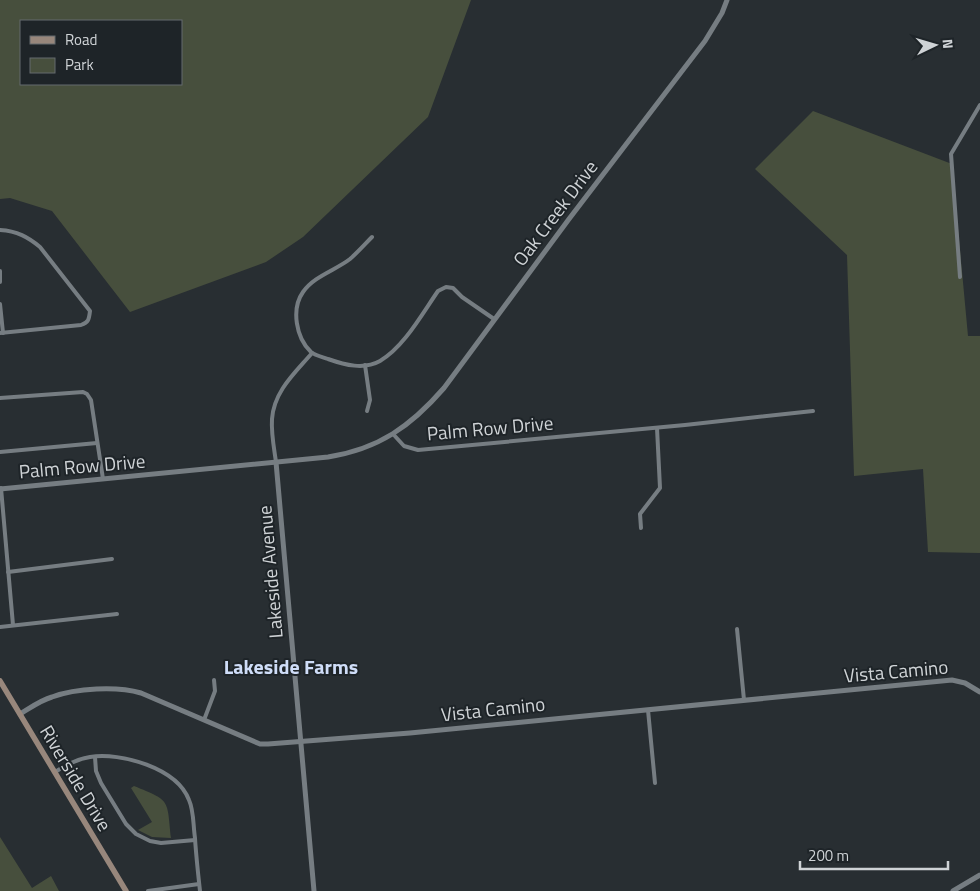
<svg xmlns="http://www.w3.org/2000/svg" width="980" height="891" viewBox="0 0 980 891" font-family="'Titillium Web',sans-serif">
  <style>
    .green { fill: #474f3d; fill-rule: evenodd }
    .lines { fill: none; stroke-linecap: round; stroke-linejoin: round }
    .minor { stroke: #767d82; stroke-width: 4 }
    .tertiary { stroke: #767d82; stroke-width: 5 }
    .secondary { stroke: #98877c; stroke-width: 5.5 }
    .labels { text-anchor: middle; stroke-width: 4; stroke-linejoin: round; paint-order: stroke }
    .street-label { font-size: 19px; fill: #cfd3d6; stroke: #1e2428 }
    .neighbourhood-label { font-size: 20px; font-weight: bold; fill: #cfddf8; stroke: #1e2428 }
  </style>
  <rect width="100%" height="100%" fill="#282e32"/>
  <g class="green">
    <path d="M0,0H471L428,117L303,237L266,262L130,312L52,211L10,198L0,199ZM21,21H181V84H21Z"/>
    <polygon points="813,111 952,164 968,336 980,336 980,553 928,552 923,469 854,476 847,255 755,169"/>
    <path d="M134,786C171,801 167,799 171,838L152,837L138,830L152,822L131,788Z"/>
    <polygon points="0,837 32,888 51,876 59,891 0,891"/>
  </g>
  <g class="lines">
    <g class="minor">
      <path d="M0,230C17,231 28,237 40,247L90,311C89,319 89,322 81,325L0,333"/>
      <path d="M372,237C365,244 358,252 350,259C336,270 314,276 303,292C291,309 296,338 311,352C316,356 323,357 328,359C345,365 364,370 380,361C404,347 422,314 438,291L446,287L453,288L462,297L494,319"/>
      <polyline points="0,271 0,282"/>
      <polyline points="960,277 951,154 980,105"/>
      <polyline points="0,304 3,333"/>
      <polyline points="365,365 370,400 367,411"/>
      <polyline points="0,398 83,392 87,394 91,400 103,479"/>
      <polyline points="393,434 404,446 418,450 685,425 813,411"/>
      <polyline points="0,452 97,443"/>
      <path d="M276,462C274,448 271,433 272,419C274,391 295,373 312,353"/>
      <polyline points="1,488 13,625"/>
      <polyline points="641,528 640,514 660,488 657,428"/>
      <polyline points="8,572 112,559"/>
      <polyline points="0,627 117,614"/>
      <polyline points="737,629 744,700"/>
      <polyline points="648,710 655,783"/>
      <polyline points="204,720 215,691 214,680"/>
      <polyline points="95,757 96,771 101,783 126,824 136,834 150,841 161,843 195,840"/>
      <path d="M55,772C66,765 77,759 90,757C121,752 177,768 189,800C194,811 193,825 195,838C196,855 198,873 200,891"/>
      <polyline points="148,891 199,884"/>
    </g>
    <g class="tertiary">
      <polyline points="276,462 314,891"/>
      <path d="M0,489L328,457C379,449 411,426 444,388L569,219L705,41L722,13L727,0"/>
      <path d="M20,714C30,708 41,700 52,697C76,688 117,686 141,693L260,744H268L410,733L952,680L965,683L980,692"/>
      <polyline points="953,891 980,875"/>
    </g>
    <polyline class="secondary" points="0,681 126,891"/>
  </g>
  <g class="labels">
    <g class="street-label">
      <text transform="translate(555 213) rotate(-53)" y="7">Oak Creek Drive</text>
      <text transform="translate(490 428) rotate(-5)" y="7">Palm Row Drive</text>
      <text transform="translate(82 466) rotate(-5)" y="7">Palm Row Drive</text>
      <text transform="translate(270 572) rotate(-95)" y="7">Lakeside Avenue</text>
      <text transform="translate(896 671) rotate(-5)" y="7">Vista Camino</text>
      <text transform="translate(493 709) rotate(-6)" y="7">Vista Camino</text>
      <text transform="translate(76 778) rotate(59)" y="7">Riverside Drive</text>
    </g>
    <g class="neighbourhood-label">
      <text x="291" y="674">Lakeside Farms</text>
    </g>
  </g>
  <rect x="20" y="20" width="162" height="65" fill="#1e2428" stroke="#656a6e"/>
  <rect x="30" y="36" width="25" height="8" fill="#98877c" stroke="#656a6e"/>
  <text x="65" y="45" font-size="15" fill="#cfd3d6">Road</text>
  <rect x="30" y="58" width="25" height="15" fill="#474f3d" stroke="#656a6e"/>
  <text x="65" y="70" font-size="15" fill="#cfd3d6">Park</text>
  <g transform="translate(935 45) rotate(85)" stroke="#1e2428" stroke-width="4" paint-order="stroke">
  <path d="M0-4L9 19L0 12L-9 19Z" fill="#cfd3d6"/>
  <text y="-8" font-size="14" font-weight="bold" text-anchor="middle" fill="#cfd3d6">N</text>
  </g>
  <path d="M800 861v8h148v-8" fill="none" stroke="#cfd3d6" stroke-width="2.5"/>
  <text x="808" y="861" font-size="15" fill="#cfd3d6" stroke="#1e2428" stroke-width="4" paint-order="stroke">200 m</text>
</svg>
